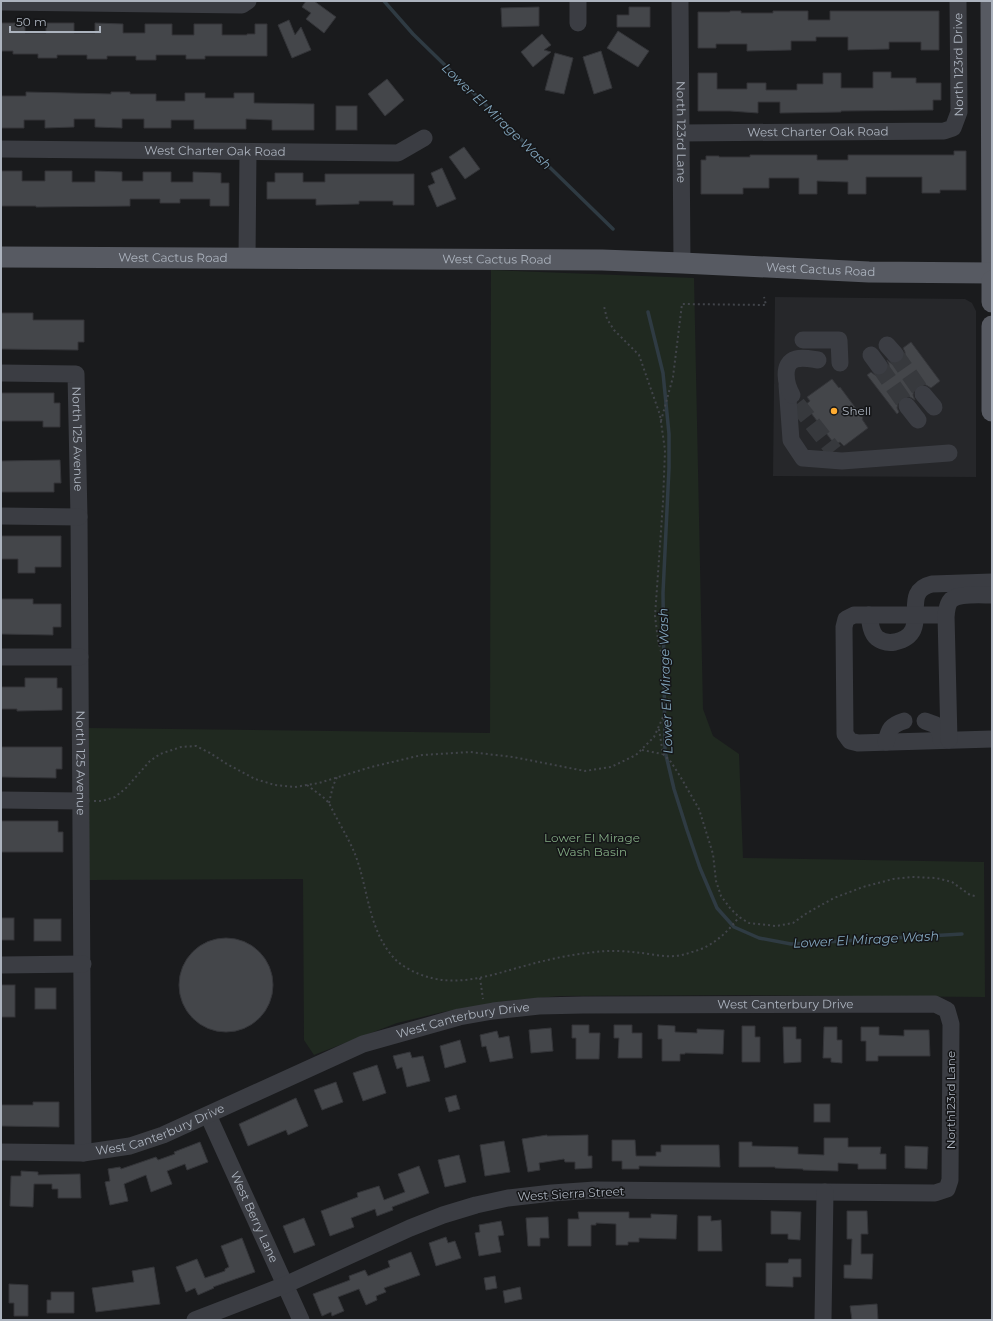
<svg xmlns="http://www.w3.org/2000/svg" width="993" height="1321" viewBox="0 0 993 1321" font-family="Montserrat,sans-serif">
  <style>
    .built { fill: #26272a }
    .green { fill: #202920 }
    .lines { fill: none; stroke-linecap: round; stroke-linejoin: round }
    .stream { stroke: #2f3b43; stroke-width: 3.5 }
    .building { fill: #44464a; stroke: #343539 }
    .minor-tunnel { stroke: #37393d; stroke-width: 17; stroke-dasharray: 17 8; stroke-linecap: butt }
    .path { stroke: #41444a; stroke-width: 2; stroke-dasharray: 2 3; stroke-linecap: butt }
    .minor { stroke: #3b3d43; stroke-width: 17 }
    .major { stroke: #575a62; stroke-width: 21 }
    .poi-dot { fill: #ffac31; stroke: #151618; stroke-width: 1.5 }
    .labels { text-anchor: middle; stroke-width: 3; stroke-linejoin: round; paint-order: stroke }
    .street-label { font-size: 12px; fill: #acb3be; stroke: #151618 }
    .poi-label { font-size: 12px; fill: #acb3be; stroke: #151618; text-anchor: start }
    .park-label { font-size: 12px; fill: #82aa82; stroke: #151618 }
    .water-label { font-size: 13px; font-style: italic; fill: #81a4bb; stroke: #151618 }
  </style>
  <rect width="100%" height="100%" fill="#1a1b1d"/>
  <polygon class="built" points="775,297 965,299 972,303 976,311 976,477 773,476"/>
  <polygon class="green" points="491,270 694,278 703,709 713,736 739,754 743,858 984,862 985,997 743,995 560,996 505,1001 443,1012 397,1023 314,1055 304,1040 303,879 89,880 89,728 490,733"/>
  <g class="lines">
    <g class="stream">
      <polyline points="384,1 413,34 613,229"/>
      <polyline points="648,312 663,373 669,434 669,468 663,593 665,751 674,789 687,830 700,868 717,908 734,927 759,938 791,944 962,934"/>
    </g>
  </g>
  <g class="building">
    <polygon points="306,1 314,1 336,17 324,33 306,19 311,13 302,7"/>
    <polygon points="539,7 539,26 502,27 501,8"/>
    <polygon points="629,7 650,7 650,27 617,27 617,15 629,15"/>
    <polygon points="730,11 741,11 741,13 773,13 773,11 808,11 808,20 830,20 830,11 939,11 939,50 921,50 921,42 889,42 889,49 848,50 848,37 816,37 816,41 791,41 791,50 747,51 747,44 716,44 716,48 698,48 698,12 730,12"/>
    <polygon points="289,20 295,35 301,27 311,50 292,58 278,25"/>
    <polygon points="1,23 25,23 25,33 46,33 46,23 74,23 74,33 95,33 95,23 123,24 123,33 145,33 145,24 172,24 172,35 194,35 194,24 222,24 222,35 247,35 247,34 255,34 255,24 267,24 267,56 205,56 205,59 186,59 186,55 156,55 156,60 136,60 136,56 107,56 107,59 87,59 87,55 57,55 57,58 38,58 38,54 13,54 13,51 1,51"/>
    <polygon points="618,31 649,51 638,67 607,48"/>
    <polygon points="542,34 551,45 544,50 551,52 533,67 521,52"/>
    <polygon points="601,51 612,88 594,94 583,57"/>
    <polygon points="555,53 573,58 564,94 545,90"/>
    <polygon points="873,72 891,72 891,78 916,78 916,83 941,83 941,100 933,100 933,110 841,111 841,112 780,113 780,102 758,102 758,113 730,111 698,111 698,73 717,73 717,89 747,89 747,83 766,83 766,90 797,90 797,84 823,84 823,73 841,73 841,88 873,88"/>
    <polygon points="387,79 404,100 385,116 368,94"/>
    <polygon points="26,92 111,94 111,92 130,92 130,94 156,94 156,101 185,101 185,93 205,93 205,98 234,98 234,93 254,93 254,103 314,104 314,130 272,130 272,120 246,119 246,129 194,129 194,120 171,120 171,128 144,128 144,119 122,119 122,128 95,127 95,119 74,119 74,127 45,128 45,120 24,120 24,128 1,128 1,96 26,96"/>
    <rect x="336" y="106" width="21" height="24"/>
    <polygon points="464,147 480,169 465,179 449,157"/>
    <polygon points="954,151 966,151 966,190 940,190 940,193 922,193 922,177 866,177 866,194 848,194 848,182 817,181 817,194 799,194 799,178 769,178 769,188 743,188 743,194 701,194 701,160 706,160 706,156 719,156 719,157 750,157 750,155 817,155 817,160 848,160 848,155 954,155"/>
    <polygon points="442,168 456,199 437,207 428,186 435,183 431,173"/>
    <polygon points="1,171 22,171 22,181 45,181 45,171 72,171 72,182 95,182 95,171 122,172 122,181 143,181 143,172 171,172 171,182 193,182 193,172 221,173 221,183 229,183 229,206 210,206 210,199 180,199 180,203 160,203 160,199 130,199 130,206 36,207 36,206 1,206"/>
    <polygon points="275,173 303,173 303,182 325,182 325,174 414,174 414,205 393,205 393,201 359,201 359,204 316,205 316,199 267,199 267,182 275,182"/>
    <polygon points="1,313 33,313 33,320 84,320 84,342 78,342 78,350 1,349"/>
    <polygon points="911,342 940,381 931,388 926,385 922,384 917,386 914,391 913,395 915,400 910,397 905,396 901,398 898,403 897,408 899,412 897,414 867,375 871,372 875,375 880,376 885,374 888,370 889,365 887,360 892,364 897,364 901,362 905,357 905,352 903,348"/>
    <polygon points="832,379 839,388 840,387 863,418 862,419 868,428 844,446 840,442 835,445 805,405 810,401 807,397"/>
    <polygon points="1,393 54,393 54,403 60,403 60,427 43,427 43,421 1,421"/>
    <polygon points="60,460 61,483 54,483 54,492 1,492 1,461"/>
    <polygon points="1,536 61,536 61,567 35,567 35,573 18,573 18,559 1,559"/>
    <polygon points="1,599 33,599 33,604 61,604 61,627 53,627 53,635 1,634"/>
    <polygon points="25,678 57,678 57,688 62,688 62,710 17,711 17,709 1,709 1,687 25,687"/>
    <polygon points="1,747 62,747 62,769 56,769 56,778 1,777"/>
    <polygon points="1,821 58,821 58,832 63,832 63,852 1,852"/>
    <rect x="1" y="918" width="13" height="22"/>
    <rect x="34" y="919" width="27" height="22"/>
    <circle cx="226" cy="985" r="47"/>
    <rect x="1" y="985" width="14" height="32"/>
    <rect x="35" y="988" width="21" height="21"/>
    <polygon points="572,1025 589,1025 589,1033 600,1033 599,1059 576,1059 576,1038 572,1038"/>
    <polygon points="614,1025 632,1025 632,1033 642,1033 642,1058 618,1058 619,1038 614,1038"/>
    <polygon points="658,1025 675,1026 675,1032 697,1033 697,1029 724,1030 723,1054 685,1053 685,1054 680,1054 680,1061 662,1061 662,1039 658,1039"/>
    <polygon points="742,1026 755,1026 755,1037 760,1037 760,1062 742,1062"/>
    <polygon points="783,1027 796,1027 796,1039 801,1039 801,1062 784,1063"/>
    <polygon points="824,1027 837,1027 837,1040 842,1040 842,1063 831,1062 831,1058 823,1058"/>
    <polygon points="861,1027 879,1027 879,1035 904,1036 904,1030 929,1030 930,1056 878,1056 878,1061 866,1061 866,1041 861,1041"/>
    <polygon points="551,1028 553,1051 531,1053 529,1030"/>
    <polygon points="497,1031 499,1038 509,1036 513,1058 490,1062 486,1046 482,1047 480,1035"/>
    <polygon points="460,1040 466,1062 445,1068 440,1046"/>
    <polygon points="410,1052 412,1058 423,1056 430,1081 407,1087 402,1067 397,1069 393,1056"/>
    <polygon points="377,1065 386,1093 363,1101 353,1073"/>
    <polygon points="336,1082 343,1102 322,1110 314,1090"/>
    <polygon points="456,1095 460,1109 449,1112 445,1098"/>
    <polygon points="296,1098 308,1126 288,1135 286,1130 248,1146 239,1124"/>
    <polygon points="33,1102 59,1102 59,1127 1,1126 1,1105 33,1105"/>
    <rect x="814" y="1104" width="16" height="18"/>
    <polygon points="547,1135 547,1136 588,1135 588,1156 592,1156 592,1168 575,1169 575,1162 565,1162 564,1159 539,1163 540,1170 528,1172 522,1139"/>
    <polygon points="824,1138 848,1138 848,1147 881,1147 880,1154 886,1154 886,1169 858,1169 858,1164 838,1163 838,1171 803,1170 803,1169 775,1168 775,1167 739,1167 739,1142 752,1142 752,1146 798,1147 798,1154 824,1155"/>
    <polygon points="612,1140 635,1140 636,1156 656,1156 656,1152 661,1152 661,1145 719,1145 720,1167 639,1166 639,1169 622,1169 622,1161 612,1161"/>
    <polygon points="504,1141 510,1172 485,1176 480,1145"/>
    <polygon points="200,1142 208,1162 187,1170 185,1164 167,1171 172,1184 151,1192 146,1175 124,1184 128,1201 110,1205 105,1182 110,1181 108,1169 120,1167 121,1169 156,1157 158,1160 175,1154 174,1152"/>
    <polygon points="905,1146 928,1147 927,1169 905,1168"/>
    <polygon points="459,1155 466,1182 445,1187 438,1160"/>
    <polygon points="419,1166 429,1193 392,1207 393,1210 377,1216 375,1209 351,1218 354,1227 330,1236 321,1211 358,1197 357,1193 379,1186 384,1200 405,1192 398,1174"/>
    <polygon points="21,1171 38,1172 38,1175 80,1174 81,1198 58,1198 58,1189 52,1189 52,1184 34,1184 33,1207 10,1206 11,1176 21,1176"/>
    <polygon points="771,1211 801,1212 800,1240 788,1239 788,1234 771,1234"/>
    <polygon points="847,1211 867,1211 868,1234 861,1234 861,1254 873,1254 872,1279 844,1278 844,1265 851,1265 852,1239 847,1239"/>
    <polygon points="578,1212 629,1212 629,1218 651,1218 651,1214 677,1215 676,1239 639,1238 639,1242 628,1242 628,1245 616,1245 616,1224 596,1223 596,1225 591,1225 591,1246 568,1246 568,1219 579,1219"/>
    <polygon points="698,1216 711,1216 711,1221 721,1220 722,1251 698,1251"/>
    <polygon points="548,1217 549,1238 540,1238 540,1246 528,1246 526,1218"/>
    <polygon points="304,1218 315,1245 294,1253 283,1226"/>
    <polygon points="501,1221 504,1235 498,1236 501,1252 479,1256 475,1233 480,1232 479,1225"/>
    <polygon points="446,1237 448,1243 455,1241 461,1258 436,1266 429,1243"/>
    <polygon points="242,1238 255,1272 213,1287 214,1288 198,1295 195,1288 186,1292 176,1267 197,1259 205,1278 225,1271 225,1269 229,1267 221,1246"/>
    <polygon points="411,1252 420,1275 384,1288 386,1292 376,1296 377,1300 366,1305 359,1289 338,1297 344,1311 332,1316 331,1312 322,1316 313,1294 350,1280 349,1276 365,1270 368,1276 390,1267 388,1261"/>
    <polygon points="789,1259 801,1259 801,1277 793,1277 793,1287 766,1286 766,1263 788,1263"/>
    <polygon points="154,1267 160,1304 96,1312 92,1288 134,1282 132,1271"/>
    <polygon points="495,1276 497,1288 486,1290 484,1278"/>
    <polygon points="9,1284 28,1285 28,1316 14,1316 14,1303 9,1303"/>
    <polygon points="520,1287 522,1299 505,1303 503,1291"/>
    <polygon points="51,1292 74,1292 74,1313 47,1313 47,1300 51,1300"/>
    <polygon points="877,1304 878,1320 852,1320 850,1306"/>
  </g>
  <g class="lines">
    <g class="minor-tunnel">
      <polyline points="895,354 923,394"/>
      <polyline points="879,366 907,406"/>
      <polyline points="797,404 834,451"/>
    </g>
    <g class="path">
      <polyline points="661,421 673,377 682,304 766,305 764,297"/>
      <polyline points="659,729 663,754 671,762 680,776 699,809 713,854 716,881 721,896 730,908 739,917 749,923 776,926 793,923 807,913 834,898 863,887 893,879 912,877 936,878 952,882 970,895 975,896"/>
      <polyline points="642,750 662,754"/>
      <path d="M307,785L323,797L329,803C337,820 348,837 355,854C369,890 368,934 398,962C404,967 412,971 419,974C457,989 490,975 528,965C550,959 573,954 596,952C611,950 627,951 641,953C652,954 663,957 674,956C680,956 686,954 692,952C712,947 727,933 739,917"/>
      <polyline points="94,801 102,801 115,797 126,788 150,761 160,754 181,747 196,746 210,753 227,764 255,779 275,785 295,787 319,783 371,767 422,755 470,752 513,757 585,771 611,767 636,755 654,737 668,706 670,686 658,640 655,616 663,502 665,450 660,415 639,355 614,330 607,319 604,306"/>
      <polyline points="329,803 333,786 337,777"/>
      <polyline points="480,978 483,999"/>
    </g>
    <g class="minor">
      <path id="s1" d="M680,1L682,263"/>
      <polyline points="1,2 242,5 248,1"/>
      <polyline points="578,23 578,1"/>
      <path id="s2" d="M682,133L944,131L953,128L959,112L958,1"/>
      <path id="s3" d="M1,149L398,153L424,138"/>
      <polyline points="247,259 248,152"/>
      <polyline points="803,340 839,340 840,363"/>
      <polyline points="887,345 895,354"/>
      <polyline points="871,355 879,366"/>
      <path id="s4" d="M1,373L76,374L79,517L83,1153"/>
      <polyline points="787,385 791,440 803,458 842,461 949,453"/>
      <polyline points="923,394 934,407"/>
      <path d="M792,395C786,385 781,363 796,359C803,357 811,359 818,360"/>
      <polyline points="907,406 918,420"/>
      <polyline points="1,516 79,517"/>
      <path d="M869,615C870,623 871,633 877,638C882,642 889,643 895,642C935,633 897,592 932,584L992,582"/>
      <polyline points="946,615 854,615 846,619 844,627 845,734 850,741 858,743 992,739"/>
      <polyline points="1,657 80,657"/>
      <polyline points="925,721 936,725 940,732 941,740"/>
      <path d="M949,740L946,615C947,610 947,604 951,600C959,593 981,595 992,595"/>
      <path d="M886,742C889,729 891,725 904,721"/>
      <polyline points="1,800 81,801"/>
      <polyline points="1,965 83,964"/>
      <path id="s5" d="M208,1115L301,1320"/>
      <path id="s6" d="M1,1152L83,1153L130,1146L163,1135L363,1044L459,1017L493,1011L539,1006L583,1005L935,1004L947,1010L951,1024L950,1180L947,1189L935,1193L595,1190L552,1193L508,1198L476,1205L443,1215L410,1228L285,1285L195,1320"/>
      <polyline points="823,1320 825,1192"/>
    </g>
    <g class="major">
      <polyline points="991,1 992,265"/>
      <path id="s7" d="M1,257L602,260L682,263L869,272L992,273"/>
      <polyline points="992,281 992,302"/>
      <polyline points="992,326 992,411"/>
    </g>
  </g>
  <circle class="poi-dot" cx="834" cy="411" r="4"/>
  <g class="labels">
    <g class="street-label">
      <text dy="4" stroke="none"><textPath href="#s2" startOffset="336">North 123rd Drive</textPath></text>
      <text dy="4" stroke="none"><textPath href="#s1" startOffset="131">North 123rd Lane</textPath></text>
      <text dy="4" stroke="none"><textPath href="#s2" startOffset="136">West Charter Oak Road</textPath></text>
      <text dy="4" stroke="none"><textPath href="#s3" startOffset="214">West Charter Oak Road</textPath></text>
      <text dy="4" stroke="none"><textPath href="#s7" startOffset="172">West Cactus Road</textPath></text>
      <text dy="4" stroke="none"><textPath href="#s7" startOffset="496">West Cactus Road</textPath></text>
      <text dy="4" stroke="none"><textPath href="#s7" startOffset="820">West Cactus Road</textPath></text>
      <text dy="4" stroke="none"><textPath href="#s4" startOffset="140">North 125 Avenue</textPath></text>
      <text dy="4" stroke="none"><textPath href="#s4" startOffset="464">North 125 Avenue</textPath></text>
      <text dy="4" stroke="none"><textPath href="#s6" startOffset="811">West Canterbury Drive</textPath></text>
      <text dy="4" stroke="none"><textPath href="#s6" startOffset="487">West Canterbury Drive</textPath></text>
      <text transform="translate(951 1100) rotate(-90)" y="4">North123rd Lane</text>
      <text dy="4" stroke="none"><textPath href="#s6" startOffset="163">West Canterbury Drive</textPath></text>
      <text transform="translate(571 1194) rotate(-3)" y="4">West Sierra Street</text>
      <text dy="4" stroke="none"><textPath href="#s5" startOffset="112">West Berry Lane</textPath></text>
    </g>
    <g class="poi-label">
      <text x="842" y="415">Shell</text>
    </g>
    <g class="park-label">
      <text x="592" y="842">Lower El Mirage<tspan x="592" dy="14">Wash Basin</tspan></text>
    </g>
    <g class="water-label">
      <text transform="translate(497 116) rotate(44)" y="5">Lower El Mirage Wash</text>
      <text transform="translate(665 681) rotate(-92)" y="5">Lower El Mirage Wash</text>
      <text transform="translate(866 939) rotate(-3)" y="5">Lower El Mirage Wash</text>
    </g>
  </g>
  <rect width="993" height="1321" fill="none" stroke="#acb3be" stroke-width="4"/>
  <path d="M10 26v6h90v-6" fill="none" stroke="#acb3be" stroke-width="2"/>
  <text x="16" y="26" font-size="12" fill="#acb3be" stroke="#151618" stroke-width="3" paint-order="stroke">50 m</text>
</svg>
